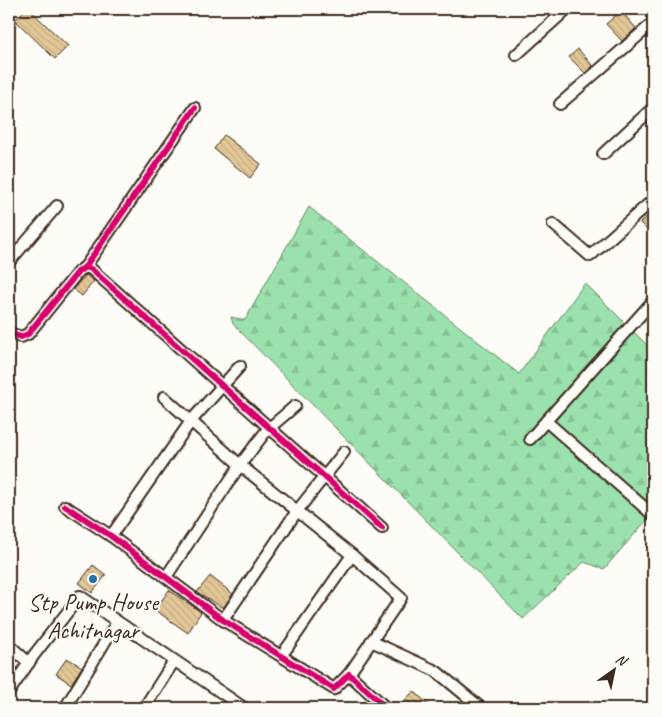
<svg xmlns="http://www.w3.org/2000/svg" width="662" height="717" viewBox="0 0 662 717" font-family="Caveat,sans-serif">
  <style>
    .forest { fill: url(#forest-firs); stroke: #6b8666 }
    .building { fill: url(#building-back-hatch); stroke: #3b2a1e }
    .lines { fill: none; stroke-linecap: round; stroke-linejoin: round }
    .minor-casing { stroke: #3b2a1e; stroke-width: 14 }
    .minor { stroke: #fdfcf7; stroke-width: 10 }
    .cycleway-casing { stroke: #fdfcf7; stroke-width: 9 }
    .cycleway { stroke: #d6006c; stroke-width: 6 }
    .poi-dot { fill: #1f6fb2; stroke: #fdfcf7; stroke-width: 2 }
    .labels { text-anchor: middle; stroke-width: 4; stroke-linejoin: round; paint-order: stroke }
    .poi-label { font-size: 24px; fill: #3b2a1e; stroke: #fdfcf7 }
  </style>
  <defs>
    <pattern id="forest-firs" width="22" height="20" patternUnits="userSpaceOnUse" patternTransform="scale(1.25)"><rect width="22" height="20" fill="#9be1ad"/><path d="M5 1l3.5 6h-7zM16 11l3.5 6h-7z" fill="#86c194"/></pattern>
    <pattern id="building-back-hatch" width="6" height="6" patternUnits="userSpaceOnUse" patternTransform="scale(1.25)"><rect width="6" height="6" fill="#e2c797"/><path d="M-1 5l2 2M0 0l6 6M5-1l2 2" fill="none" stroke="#c3ab82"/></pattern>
  </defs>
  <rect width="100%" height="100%" fill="#fdfcf7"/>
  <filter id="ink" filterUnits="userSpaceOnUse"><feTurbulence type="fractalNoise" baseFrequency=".02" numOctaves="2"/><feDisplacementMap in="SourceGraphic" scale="10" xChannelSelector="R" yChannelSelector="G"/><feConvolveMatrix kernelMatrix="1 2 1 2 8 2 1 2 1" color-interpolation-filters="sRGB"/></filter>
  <g filter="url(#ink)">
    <polygon class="forest" points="309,207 519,374 585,283 653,351 653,513 604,569 584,562 523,619 233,324 231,317 245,320"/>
    <g class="building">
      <polygon points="26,9 29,9 68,46 55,59 15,20"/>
      <polygon points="621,11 636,28 622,41 606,24"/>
      <polygon points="578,49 593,66 585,73 569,57"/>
      <polygon points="224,135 261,164 250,178 214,149"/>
      <polygon points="653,211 653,236 640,223"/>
      <polygon points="86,275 94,281 82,296 73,289"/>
      <polygon points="93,565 106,575 92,593 79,583"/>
      <polygon points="210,576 233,594 223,608 197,592"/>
      <polygon points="169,590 201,612 188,633 155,610"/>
      <polygon points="67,658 82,667 71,684 56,674"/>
      <polygon points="414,691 432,708 397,708"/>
    </g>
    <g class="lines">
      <g class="minor-casing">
        <g id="minor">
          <polyline points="516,55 567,9"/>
          <polyline points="560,104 653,23"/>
          <polyline points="603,154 653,108"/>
          <polyline points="553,224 590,256 653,200"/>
          <polyline points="9,262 57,206"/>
          <polyline points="85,267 195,108"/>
          <polyline points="9,333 21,337 28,334 78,272 85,267 91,269 382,528"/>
          <polyline points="164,397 240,465 352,555 401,598 349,674"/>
          <polyline points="546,421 653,515"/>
          <polyline points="530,439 653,301"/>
          <polyline points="65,506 111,536 223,620 334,689 349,674 386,708"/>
          <polyline points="111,536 191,421 240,366"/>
          <polyline points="166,577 240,465 267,430 295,406"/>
          <polyline points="223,620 297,511 344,452"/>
          <polyline points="371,641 436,671 481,708"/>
          <polyline points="9,645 29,663"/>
          <polyline points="282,655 352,555"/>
          <polyline points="9,692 34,655 80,596 244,708"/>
          <polyline points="65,708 117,622"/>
          <polyline points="144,708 174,661"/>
        </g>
      </g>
      <use href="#minor" class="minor"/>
      <g class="cycleway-casing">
        <g id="cycleway">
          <polyline points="85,267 195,108"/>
          <polyline points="9,333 21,337 28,334 78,272 85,267 91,269 382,528"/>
          <polyline points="65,506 111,536 223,620 334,689 349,674 386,708"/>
        </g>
      </g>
      <use href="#cycleway" class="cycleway"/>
    </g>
  </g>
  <circle class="poi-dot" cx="93" cy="579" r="5"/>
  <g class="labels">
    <g class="poi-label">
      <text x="93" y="610">Stp Pump House<tspan x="93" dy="28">Achitnagar</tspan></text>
    </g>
  </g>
  <rect width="662" height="717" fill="none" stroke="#fdfcf7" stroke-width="30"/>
  <rect x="15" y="15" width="632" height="687" fill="none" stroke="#3b2a1e" stroke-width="2" filter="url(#ink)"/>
  <g transform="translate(614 670) rotate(33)" stroke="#fdfcf7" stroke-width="4" paint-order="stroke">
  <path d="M0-4L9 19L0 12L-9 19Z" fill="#3b2a1e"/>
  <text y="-8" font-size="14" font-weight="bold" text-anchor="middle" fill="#3b2a1e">N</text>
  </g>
</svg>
